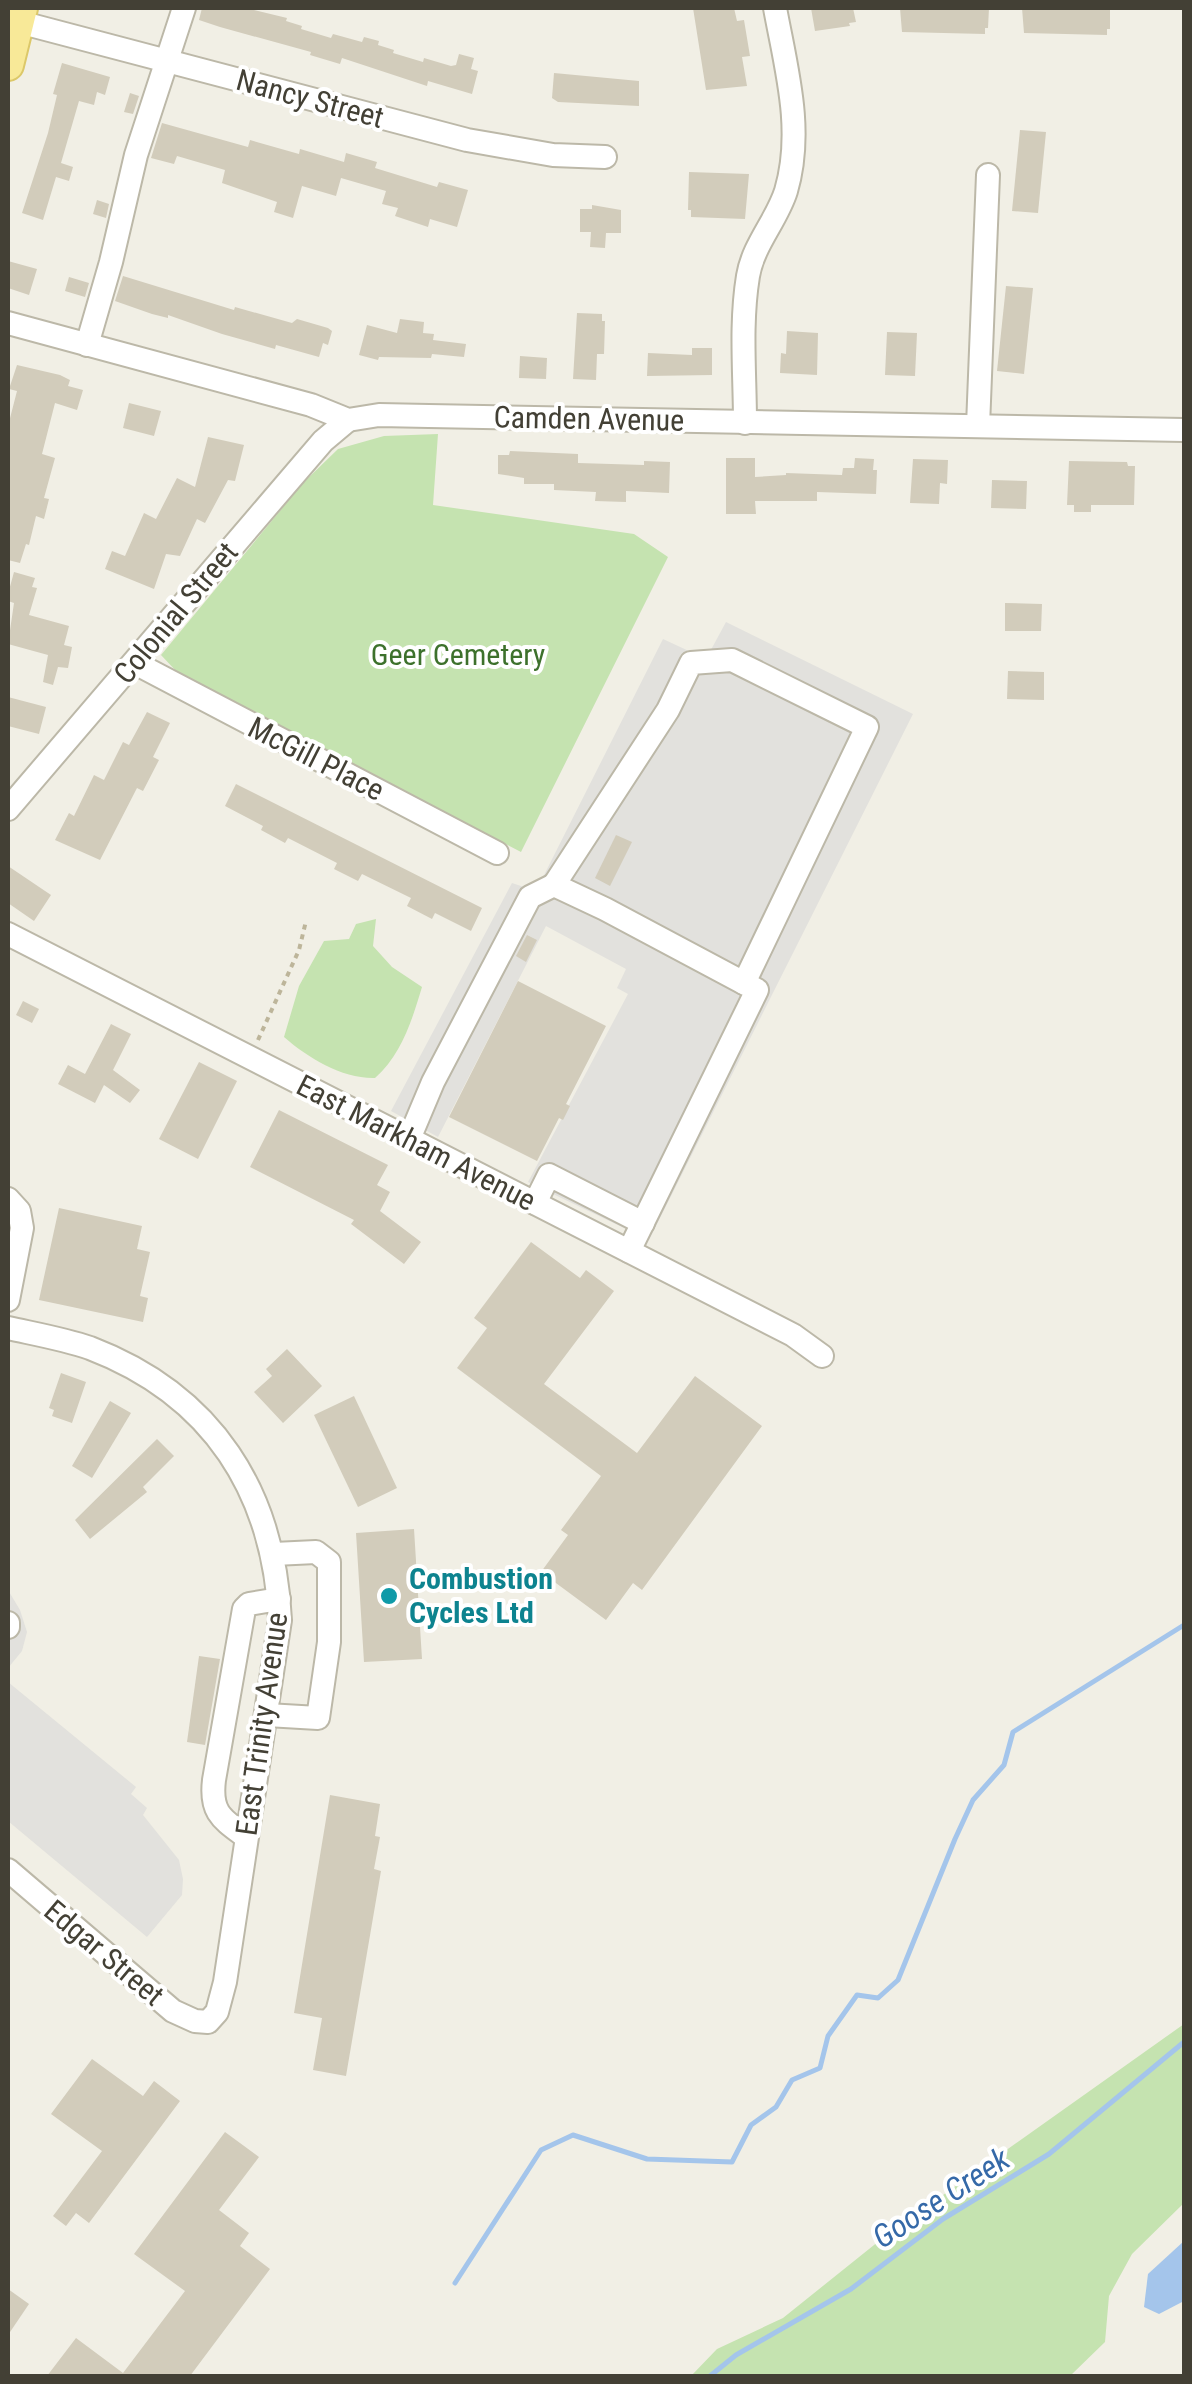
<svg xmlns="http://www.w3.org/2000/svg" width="1192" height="2384" viewBox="0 0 1192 2384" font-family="'Roboto Condensed',sans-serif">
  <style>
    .green { fill: #c5e3b0 }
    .parking { fill: #e2e1dd }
    .water { fill: #a4c5eb }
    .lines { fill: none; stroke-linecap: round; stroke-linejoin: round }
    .stream { stroke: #a4c5eb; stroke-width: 5 }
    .building { fill: #d2ccbb }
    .minor-casing { stroke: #bcb8a8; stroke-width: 26 }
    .major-casing { stroke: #dcc869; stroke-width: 34 }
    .path { stroke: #bdb59a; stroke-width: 4; stroke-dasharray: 5 5; stroke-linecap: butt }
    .minor { stroke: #fff; stroke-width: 22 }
    .major { stroke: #f8e998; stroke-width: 30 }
    .culture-dot { fill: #0f9aa8; stroke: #fff; stroke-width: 4 }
    .labels { text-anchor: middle; stroke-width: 8; stroke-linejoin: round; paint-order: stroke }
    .street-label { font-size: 30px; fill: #434035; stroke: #fff }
    .park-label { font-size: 30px; fill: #3d712c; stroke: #fff }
    .culture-label { font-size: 30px; font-weight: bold; fill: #0d838f; stroke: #fff; text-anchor: start }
    .water-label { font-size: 32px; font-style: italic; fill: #3569a8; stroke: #fff }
  </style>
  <rect width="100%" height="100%" fill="#f1efe5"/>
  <g class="green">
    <polygon points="438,434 433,505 634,534 668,557 521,852 177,672 161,655 303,483 338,449 384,436"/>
    <path d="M376,919L373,946L392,967L422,987C412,1020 402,1054 375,1078C343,1079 308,1058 284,1037L299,986L324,941L349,939L356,924Z"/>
    <polygon points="1184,2024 1184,2203 1132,2254 1109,2296 1105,2342 1070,2376 691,2376 717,2349 783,2318 884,2237"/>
  </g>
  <g class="parking">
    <polygon points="726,622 913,714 649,1240 528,1182 628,994 617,988 626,969 546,926 438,1137 391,1111 512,883 536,891 663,639 706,659"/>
    <polygon points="8,1590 20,1610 27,1632 22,1651 8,1668"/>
    <polygon points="8,1682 136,1787 131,1794 147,1808 143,1815 179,1860 183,1879 182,1895 147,1937 8,1821"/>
  </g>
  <polygon class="water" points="1184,2241 1184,2301 1159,2314 1144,2307 1148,2274"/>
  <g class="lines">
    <g class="stream">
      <polyline points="455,2283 541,2150 573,2135 647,2159 732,2162 751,2125 776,2107 792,2080 820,2068 828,2036 857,1995 878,1998 898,1980 955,1839 973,1800 1004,1765 1013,1732 1184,1625"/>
      <polyline points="710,2376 736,2355 851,2289 943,2219 1049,2154 1184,2042"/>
    </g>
  </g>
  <g class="building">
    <polygon points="202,8 246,8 287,18 286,21 302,26 301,29 331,38 333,34 362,42 364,37 379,41 378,45 394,50 393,53 423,62 424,58 451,66 456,65 459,54 474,58 471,69 478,71 472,94 428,81 427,86 342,58 340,64 310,55 311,52 220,27 199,20"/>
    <polygon points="693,8 734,8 737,21 744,20 750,56 742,57 747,86 706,90"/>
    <polygon points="811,8 853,8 856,22 849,23 850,26 815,31"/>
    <polygon points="900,8 989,8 988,28 985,28 985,34 902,32"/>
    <polygon points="1022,8 1110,8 1110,29 1107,29 1107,35 1024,33"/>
    <polygon points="62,63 110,77 105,95 97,92 94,105 79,101 61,163 73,167 69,181 56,177 43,220 22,213 48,133 57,95 53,94"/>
    <polygon points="554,73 639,81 639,106 558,102 552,98"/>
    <polygon points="130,93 139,96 133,114 124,112"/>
    <polygon points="162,123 248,147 250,140 299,154 300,149 344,162 346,153 377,162 375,168 437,187 439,182 468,190 457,227 430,219 428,227 395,216 398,208 382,204 386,191 341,178 336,196 302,186 293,218 274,212 277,202 222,183 225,170 177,156 174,164 151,158"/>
    <polygon points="1020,130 1046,132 1038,213 1012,211"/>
    <polygon points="689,172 749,174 745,219 691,217 691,210 688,210"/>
    <polygon points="97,200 109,204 106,218 93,214"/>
    <polygon points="592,205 621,210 621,233 606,233 605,248 590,247 591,232 580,232 580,209 592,209"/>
    <polygon points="8,261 37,269 29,295 8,288"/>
    <polygon points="123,276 234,310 235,307 292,323 297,319 328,328 332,331 328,345 323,343 319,357 276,345 275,349 222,334 168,315 168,318 152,314 115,301"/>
    <polygon points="69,277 89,283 85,297 65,291"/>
    <polygon points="1006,286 1033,288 1024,374 997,371"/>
    <polygon points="577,313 602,314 602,321 605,321 604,354 597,354 596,380 573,379"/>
    <polygon points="400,319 424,322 423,333 434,334 433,340 466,344 464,357 432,354 431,358 379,357 378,360 359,355 367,325 397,333"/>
    <polygon points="787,331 818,333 817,375 780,373 781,353 786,354"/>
    <polygon points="887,332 917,333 915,376 885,375"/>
    <polygon points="692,348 712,348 712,375 647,376 648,353 692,355"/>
    <polygon points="520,356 547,358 546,379 519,378"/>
    <polygon points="17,365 60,375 70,380 68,386 83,390 77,410 55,403 42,454 55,458 44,498 49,499 44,519 36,516 29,545 26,544 20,563 8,560 8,426 17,391 9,389"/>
    <polygon points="129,403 161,411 154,436 123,428"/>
    <polygon points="208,437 244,445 235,481 228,480 205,523 197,519 180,556 166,554 154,589 105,569 112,551 125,556 144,513 156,519 177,478 195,487"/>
    <polygon points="510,451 578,454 578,463 644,465 644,461 670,462 669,493 626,491 626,502 595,501 596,492 554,490 554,484 524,484 524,478 498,474 498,455 509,455"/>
    <polygon points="726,458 755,458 755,477 786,475 786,473 842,475 843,468 854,468 855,458 874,459 873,470 877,470 876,494 817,492 817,501 755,501 756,514 726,514"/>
    <polygon points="913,459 948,460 947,484 940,483 939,504 910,503"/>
    <polygon points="1069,461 1127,462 1128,466 1135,466 1134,505 1091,505 1091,512 1074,512 1074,505 1067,505"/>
    <polygon points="992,480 1027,481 1026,509 991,508"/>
    <polygon points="14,572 35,578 32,587 37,588 29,615 69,626 64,645 72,647 68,668 58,667 53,685 43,682 48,655 8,644 14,603 8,601 8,594"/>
    <polygon points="1005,603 1042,604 1041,631 1005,631"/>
    <polygon points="1008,671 1044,672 1044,700 1007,699"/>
    <polygon points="8,697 46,707 39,734 8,726"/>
    <polygon points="147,712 170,723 153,757 159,760 143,791 137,788 100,860 55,840 69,813 74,816 94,775 104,780 123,742 129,745"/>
    <polygon points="236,784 482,908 471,931 435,913 432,919 407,906 411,898 362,874 358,881 334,869 337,863 288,838 285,843 261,830 263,826 225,806"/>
    <polygon points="616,835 632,842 610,886 595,878"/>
    <polygon points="8,866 51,895 34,921 8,903"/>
    <polygon points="527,935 537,940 526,962 516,956"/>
    <polygon points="518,981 606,1026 566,1104 570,1106 563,1120 559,1118 537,1161 449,1117"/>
    <polygon points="23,1001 39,1009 32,1023 16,1015"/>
    <polygon points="111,1024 131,1034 113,1070 140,1090 130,1103 104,1085 95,1103 58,1084 68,1065 85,1074"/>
    <polygon points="199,1062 237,1081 198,1159 159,1139"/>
    <polygon points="279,1110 388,1165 377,1185 390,1192 380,1211 421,1242 404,1264 351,1224 354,1220 250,1167"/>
    <polygon points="59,1208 142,1226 137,1249 150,1252 140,1296 148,1298 143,1322 39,1300"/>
    <polygon points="531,1242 580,1278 586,1270 614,1291 544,1384 637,1453 695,1376 762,1426 642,1590 633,1583 606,1620 541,1572 568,1535 561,1530 601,1476 457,1368 487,1328 474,1318"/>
    <polygon points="287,1349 322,1386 283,1423 254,1392 272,1376 266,1369"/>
    <polygon points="61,1373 86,1382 72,1423 52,1416 54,1410 49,1408"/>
    <polygon points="354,1396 397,1488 358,1507 314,1415"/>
    <polygon points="110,1401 131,1413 92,1478 72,1466"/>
    <polygon points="157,1439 174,1456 143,1487 147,1492 90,1539 75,1520"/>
    <polygon points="414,1529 422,1659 364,1662 356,1533"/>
    <polygon points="199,1656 220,1659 205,1745 187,1742"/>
    <polygon points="330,1795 380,1804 375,1836 380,1837 374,1869 381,1871 346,2076 313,2070 322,2018 294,2013"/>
    <polygon points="92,2059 143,2096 154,2081 180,2101 89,2223 76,2213 66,2226 53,2216 102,2151 51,2114"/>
    <polygon points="225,2132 259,2157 219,2210 249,2233 240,2246 270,2269 190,2376 47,2376 76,2338 123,2373 185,2291 134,2254"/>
    <polygon points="8,2289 29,2304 8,2335"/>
  </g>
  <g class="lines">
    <g class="minor-casing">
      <g id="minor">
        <polyline points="19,22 467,140 553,155 605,157"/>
        <polyline points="8,323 311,405 348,420 379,415 429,416 1184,430"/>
        <polyline points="87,345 111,262 136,155 184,8"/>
        <path d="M745,423C745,374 740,325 748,276C753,245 777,220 786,191C804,130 786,68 775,8"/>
        <polyline points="978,426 988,175"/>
        <polyline points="135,663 497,853"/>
        <polyline points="8,809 323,441 348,420"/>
        <polyline points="554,885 668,710 691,663 732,660 867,727 744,983"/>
        <polyline points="8,934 793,1335 822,1356"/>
        <polyline points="409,1139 433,1082 530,897 554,885 605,909 757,990 629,1251"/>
        <polyline points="8,1199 19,1211 22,1228 8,1300"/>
        <polyline points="535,1203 549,1175 643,1223"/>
        <path d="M8,1328C35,1334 64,1339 90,1348C213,1395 274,1492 280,1620L225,1982L217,2012L208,2022L195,2021L173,2011L8,1870"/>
        <polyline points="8,1623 8,1627"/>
        <polyline points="267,1715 318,1718 329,1642 329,1562 316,1552 274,1554"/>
        <path d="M246,1837C222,1819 210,1813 214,1780L244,1609L249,1604L279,1599"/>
      </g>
    </g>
    <g class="major-casing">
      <polyline id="major" points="8,65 22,8"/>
    </g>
    <polyline class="path" points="258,1040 299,950 306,921"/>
    <use href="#minor" class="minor"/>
    <use href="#major" class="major"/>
  </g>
  <circle class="culture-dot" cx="389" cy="1596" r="10"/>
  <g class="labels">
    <g class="street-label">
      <text transform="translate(310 99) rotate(15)" y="10">Nancy Street</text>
      <text transform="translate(589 419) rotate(1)" y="10">Camden Avenue</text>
      <text transform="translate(176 613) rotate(-50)" y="10">Colonial Street</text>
      <text transform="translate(316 759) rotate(27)" y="10">McGill Place</text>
      <text transform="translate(416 1143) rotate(27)" y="10">East Markham Avenue</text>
      <text transform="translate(262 1724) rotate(-82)" y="10">East Trinity Avenue</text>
      <text transform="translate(104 1953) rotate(40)" y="10">Edgar Street</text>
    </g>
    <g class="park-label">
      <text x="458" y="665">Geer Cemetery</text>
    </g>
    <g class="culture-label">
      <text x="409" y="1589">Combustion<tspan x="409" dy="34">Cycles Ltd</tspan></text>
    </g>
    <g class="water-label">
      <text transform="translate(941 2198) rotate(-33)" y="11">Goose Creek</text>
    </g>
  </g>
  <rect width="1192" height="2384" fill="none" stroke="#434035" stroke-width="20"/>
</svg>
